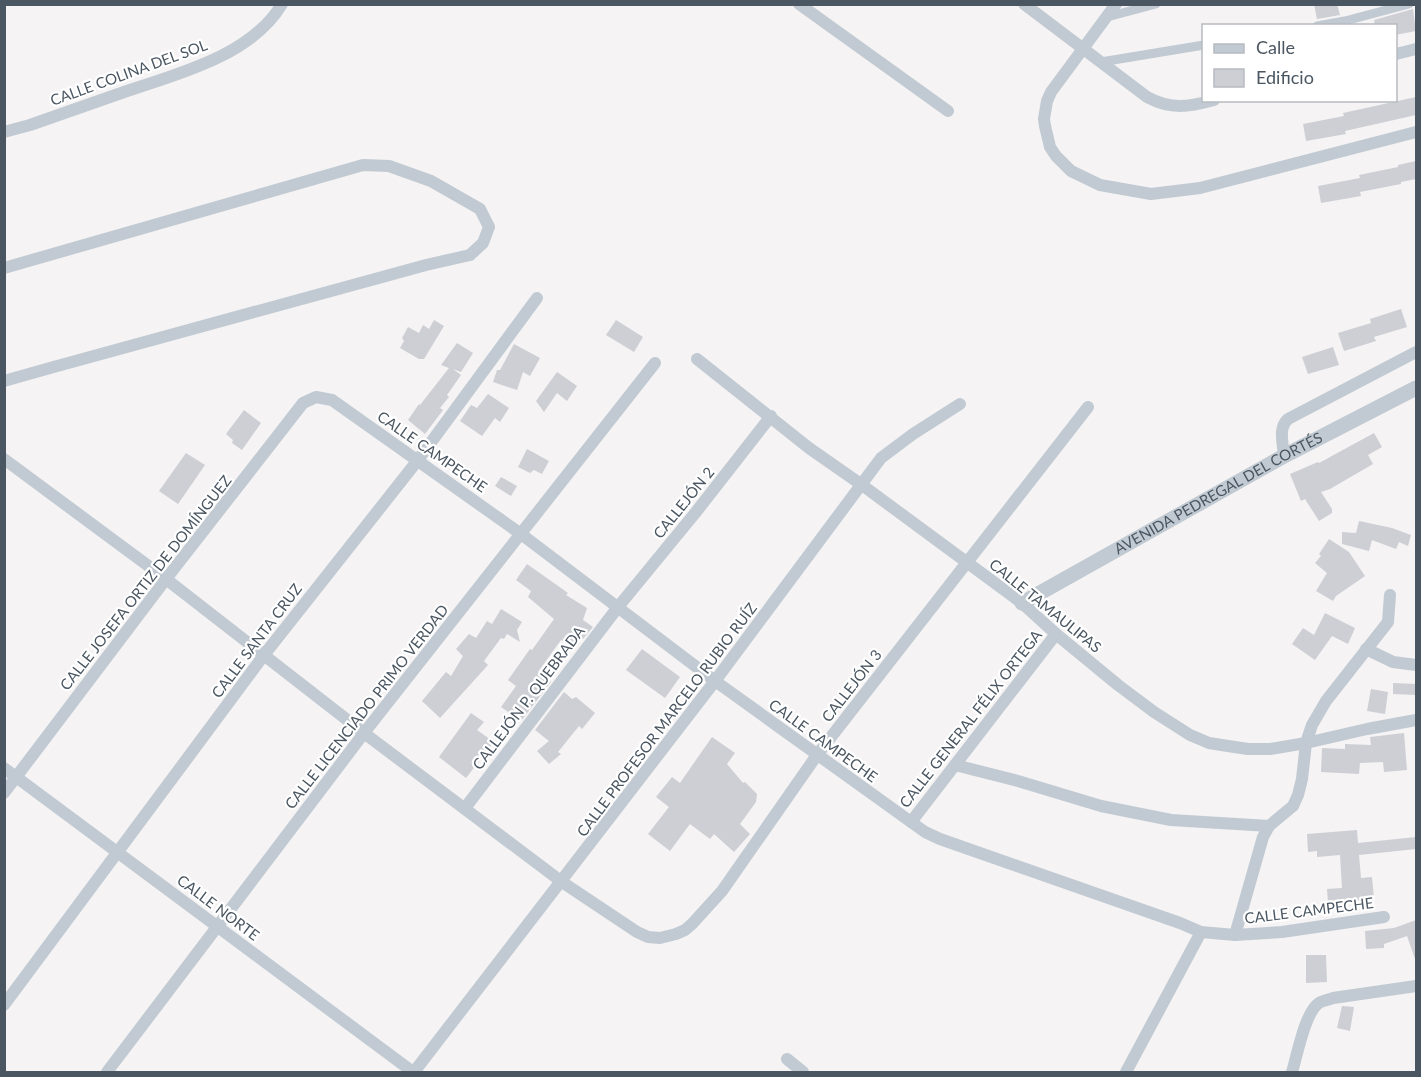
<svg xmlns="http://www.w3.org/2000/svg" width="1421" height="1077" viewBox="0 0 1421 1077" font-family="Lato,sans-serif">
  <style>
    .building { fill: #cdcfd5 }
    .lines { fill: none; stroke-linecap: round; stroke-linejoin: round }
    .pedestrian { stroke: #c1cad2; stroke-width: 9 }
    .minor { stroke: #c1cad2; stroke-width: 12 }
    .tertiary { stroke: #c1cad2; stroke-width: 15 }
    .labels { text-anchor: middle; stroke-width: 4.5; stroke-linejoin: round; paint-order: stroke }
    .street-label { font-size: 15px; fill: #4a5661; stroke: #fff }
  </style>
  <rect width="100%" height="100%" fill="#f5f3f3"/>
  <g class="building">
    <polygon points="1314,4 1337,4 1340,15 1317,19"/>
    <polygon points="1413,9 1416,31 1395,35 1395,26 1375,26 1374,20"/>
    <polygon points="1416,97 1416,115 1345,131 1346,134 1306,141 1303,124 1344,116 1343,113"/>
    <polygon points="1416,161 1416,179 1401,182 1401,184 1360,192 1361,196 1321,203 1318,186 1360,178 1359,175 1398,167 1398,165"/>
    <polygon points="1401,309 1407,327 1374,337 1376,341 1344,351 1338,333 1371,323 1370,319"/>
    <polygon points="434,320 444,326 424,359 419,359 400,348 404,341 402,338 408,327 419,333 423,325 429,329"/>
    <polygon points="616,320 643,337 634,352 606,335"/>
    <polygon points="457,343 473,353 461,372 453,369 461,375 447,395 449,397 440,408 443,410 425,434 408,420 419,404 420,405 449,368 441,365"/>
    <polygon points="514,344 540,358 530,376 523,372 517,390 493,382 497,370 500,370"/>
    <polygon points="1333,347 1339,365 1308,374 1302,357"/>
    <polygon points="557,372 577,386 567,401 557,393 544,412 536,401"/>
    <polygon points="488,394 509,408 500,422 495,418 482,436 460,421 471,405 477,408"/>
    <polygon points="244,410 261,423 242,450 232,443 233,440 226,434"/>
    <polygon points="1374,433 1382,447 1368,455 1373,464 1330,489 1321,492 1332,509 1332,513 1319,521 1305,499 1301,501 1290,474 1318,462 1319,463"/>
    <polygon points="527,449 549,461 542,474 534,470 530,473 518,467"/>
    <polygon points="186,453 205,465 178,504 159,491"/>
    <polygon points="501,477 517,486 511,496 495,486"/>
    <polygon points="1359,521 1392,528 1411,535 1408,546 1399,542 1396,549 1372,540 1369,551 1342,544 1342,532 1356,533"/>
    <polygon points="1329,539 1349,552 1365,576 1336,596 1333,601 1316,591 1327,573 1315,563 1321,556 1319,554"/>
    <polygon points="527,564 568,593 566,595 587,608 583,620 593,627 583,639 578,636 570,647 561,640 538,672 551,682 521,721 501,707 516,686 508,680 530,649 532,650 554,619 528,597 531,591 516,580"/>
    <polygon points="501,609 522,622 517,630 520,642 507,634 504,639 501,638 484,661 488,665 440,718 422,701 446,672 451,676 463,656 456,649 469,634 476,638 487,621 492,624"/>
    <polygon points="1325,613 1355,628 1348,644 1332,636 1315,660 1292,644 1303,628 1314,635"/>
    <polygon points="642,649 680,677 665,698 626,670"/>
    <polygon points="1393,683 1416,684 1416,695 1393,694"/>
    <polygon points="1371,689 1388,692 1385,714 1367,711"/>
    <polygon points="564,692 572,699 576,697 595,713 582,729 579,726 558,752 561,754 549,764 537,751 549,741 535,730"/>
    <polygon points="471,713 484,722 477,730 494,742 466,778 439,757"/>
    <polygon points="1404,733 1407,770 1384,772 1383,762 1360,763 1359,774 1321,772 1322,748 1345,749 1345,744 1371,745 1370,737"/>
    <polygon points="712,737 735,753 727,764 743,783 745,782 757,794 756,802 740,824 750,834 734,852 714,834 710,839 690,824 670,851 648,834 669,807 656,797 672,777 680,783"/>
    <polygon points="1357,830 1358,843 1416,837 1416,849 1359,855 1361,878 1372,877 1374,899 1328,903 1327,889 1342,888 1340,855 1317,857 1317,851 1308,852 1307,834"/>
    <polygon points="1416,920 1416,959 1415,959 1407,936 1384,944 1384,948 1366,949 1365,931 1394,928"/>
    <polygon points="1306,955 1326,955 1327,982 1306,983"/>
    <polygon points="1342,1006 1354,1007 1350,1031 1337,1028"/>
  </g>
  <g class="lines">
    <g class="pedestrian">
      <polyline points="1107,17 1156,4"/>
      <polyline points="1317,26 1345,21 1409,4"/>
      <polyline points="1101,62 1204,45"/>
    </g>
    <g class="minor">
      <polyline points="799,4 948,111"/>
      <path d="M1024,4L1147,97C1171,110 1189,107 1214,100"/>
      <polyline points="1116,4 1051,92 1047,101 1044,119 1045,126 1050,147 1056,156 1071,171 1100,185 1151,194 1200,188 1416,132"/>
      <polyline points="1396,54 1416,49"/>
      <path d="M4,132L30,125C62,114 95,102 127,91C178,74 252,55 282,4"/>
      <polyline points="4,268 363,165 389,166 431,181 480,209 489,227 483,243 470,255 426,265 50,368 4,381"/>
      <polyline points="697,359 809,448 862,485 1022,603 1056,634 1118,685 1154,712 1190,735 1209,743 1228,746 1248,749 1270,749 1306,743 1367,729 1416,720"/>
      <path d="M1284,456C1283,443 1278,428 1288,419L1416,352"/>
      <polyline points="4,459 166,579 364,733 562,882 637,932 648,937 660,938 676,934 685,930 692,924 722,891 817,755 1088,407"/>
      <polyline points="1366,649 1393,662 1416,665"/>
      <polyline points="955,765 1018,781 1101,806 1171,820 1269,826"/>
      <polyline points="4,768 413,1072"/>
      <polyline points="4,793 166,579 303,403 316,397 332,400 521,534 715,681 925,832 940,839 1180,923 1201,932 1235,935 1282,932 1384,917"/>
      <polyline points="465,808 618,607 696,512 771,416"/>
      <polyline points="911,822 1056,634"/>
      <polyline points="1235,935 1263,837 1269,826 1293,806 1298,795 1302,779 1306,743 1312,725 1326,701 1388,622 1390,595"/>
      <polyline points="4,1005 264,655 418,460 537,298"/>
      <polyline points="787,1059 803,1072"/>
      <polyline points="107,1072 364,733 655,363"/>
      <polyline points="414,1072 715,681 881,458 913,434 960,404"/>
      <polyline points="1126,1072 1201,932"/>
      <path d="M1292,1072C1297,1056 1305,1012 1319,1003C1323,1000 1329,1000 1333,998L1416,986"/>
    </g>
    <path class="tertiary" id="s1" d="M1022,603L1284,456L1416,388"/>
  </g>
  <g class="labels">
    <g class="street-label">
      <text transform="translate(129 73) rotate(-20)" y="5">CALLE COLINA DEL SOL</text>
      <text transform="translate(432 452) rotate(35)" y="5">CALLE CAMPECHE</text>
      <text dy="5" stroke="none"><textPath href="#s1" startOffset="225">AVENIDA PEDREGAL DEL CORTÉS</textPath></text>
      <text transform="translate(684 503) rotate(-51)" y="5">CALLEJÓN 2</text>
      <text transform="translate(146 583) rotate(-52)" y="5">CALLE JOSEFA ORTIZ DE DOMÍNGUEZ</text>
      <text transform="translate(1045 606) rotate(39)" y="5">CALLE TAMAULIPAS</text>
      <text transform="translate(257 641) rotate(-53)" y="5">CALLE SANTA CRUZ</text>
      <text transform="translate(852 686) rotate(-52)" y="5">CALLEJÓN 3</text>
      <text transform="translate(529 698) rotate(-53)" y="5">CALLEJÓN P. QUEBRADA</text>
      <text transform="translate(367 707) rotate(-52)" y="5">CALLE LICENCIADO PRIMO VERDAD</text>
      <text transform="translate(971 719) rotate(-52)" y="5">CALLE GENERAL FÉLIX ORTEGA</text>
      <text transform="translate(667 720) rotate(-53)" y="5">CALLE PROFESOR MARCELO RUBIO RUÍZ</text>
      <text transform="translate(823 741) rotate(36)" y="5">CALLE CAMPECHE</text>
      <text transform="translate(218 908) rotate(37)" y="5">CALLE NORTE</text>
      <text transform="translate(1309 911) rotate(-7)" y="5">CALLE CAMPECHE</text>
    </g>
  </g>
  <rect width="1421" height="1077" fill="none" stroke="#4a5661" stroke-width="12"/>
  <rect x="1202" y="24" width="195" height="78" fill="#ffffff" stroke="#b7bbc0" stroke-width="1.5"/>
  <rect x="1214" y="44" width="30" height="9" fill="#c1cad2" stroke="#b7bbc0" stroke-width="1.5"/>
  <text x="1256" y="54" font-size="18" fill="#4a5661">Calle</text>
  <rect x="1214" y="69" width="30" height="18" fill="#cdcfd5" stroke="#b7bbc0" stroke-width="1.5"/>
  <text x="1256" y="84" font-size="18" fill="#4a5661">Edificio</text>
</svg>
